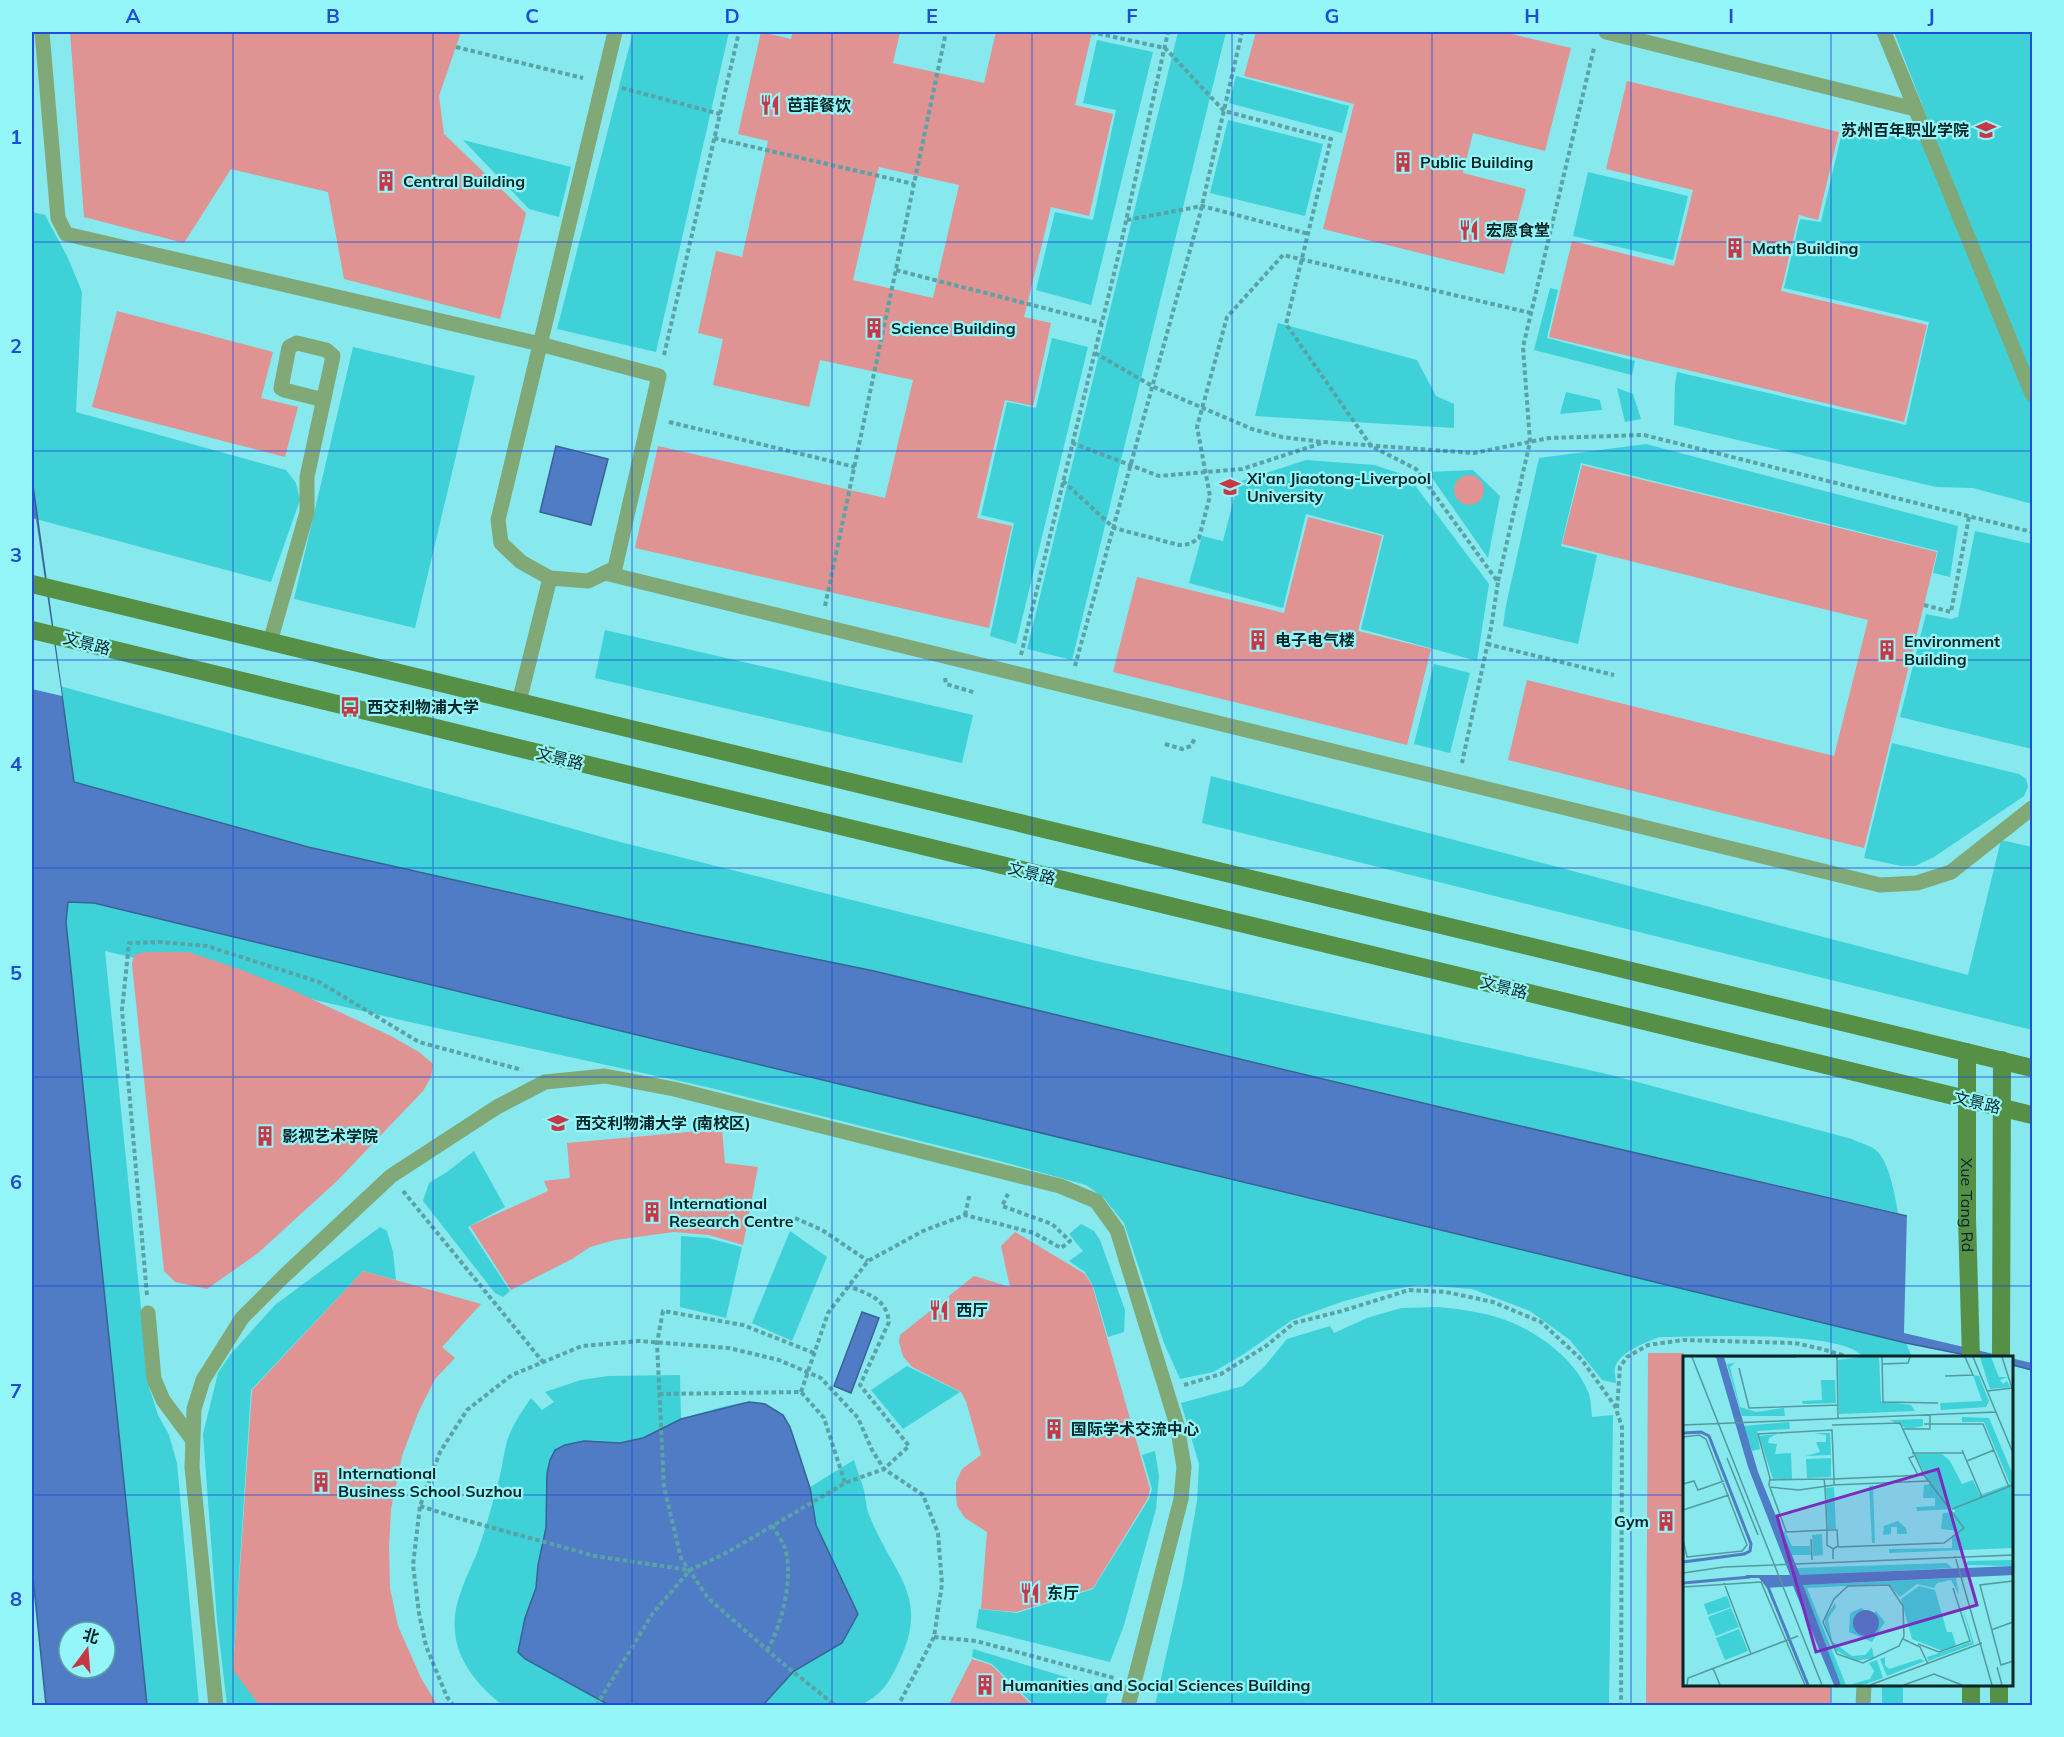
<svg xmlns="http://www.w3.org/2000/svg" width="2064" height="1737" viewBox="0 0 2064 1737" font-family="Mulish,'Noto Sans SC',sans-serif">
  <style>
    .green { fill: #3ed1d8 }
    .water { fill: #4f7cc4; stroke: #396295; stroke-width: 1.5; fill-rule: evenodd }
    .pier { fill: #87e8ed }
    .building { fill: #df9393; fill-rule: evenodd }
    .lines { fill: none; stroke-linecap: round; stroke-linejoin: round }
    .path { stroke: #59a3a7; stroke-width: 4; stroke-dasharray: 4.5 3; stroke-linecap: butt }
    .lane { stroke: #81a877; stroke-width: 15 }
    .secondary { stroke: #559046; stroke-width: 18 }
    .grid { fill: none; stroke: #1d4ed8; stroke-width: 1.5; stroke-opacity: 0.55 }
    .labels { text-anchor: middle; stroke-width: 4.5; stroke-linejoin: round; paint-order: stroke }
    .poi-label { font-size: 16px; font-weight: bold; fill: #052527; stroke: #95f6fa; text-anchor: start }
    .street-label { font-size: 16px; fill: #052527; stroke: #95f6fa }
    .inset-river { fill: none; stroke: #4f7cc4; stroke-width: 3 }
    .inset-road { fill: none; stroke: #539a9e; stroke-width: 1.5 }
    .view { fill: #7b2cbf; fill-opacity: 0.15; stroke: #7b2cbf; stroke-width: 3 }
    .inset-edge { fill: none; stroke: #052527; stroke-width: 3 }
    .neatline { fill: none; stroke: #1d4ed8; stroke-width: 2 }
    .grid-label { font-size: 20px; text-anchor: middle; font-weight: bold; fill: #1d4ed8 }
  </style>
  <rect width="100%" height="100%" fill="#87e8ed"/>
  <g class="green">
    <polygon points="633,32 729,32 656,352 557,329"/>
    <polygon points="1178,32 1226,32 1072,660 1027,649"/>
    <polygon points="1894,32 2032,32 2032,504 1973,488 1936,487 1674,425 1675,385 1677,372 1906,425 1929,322 1784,288 1800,219 1821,222 1842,132 1879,141 1880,134 1885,130 1921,141 1928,120"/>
    <polygon points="1097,40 1153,52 1091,305 1036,290 1055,212 1093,220 1116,110 1083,103"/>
    <polygon points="1236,76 1349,106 1342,133 1229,103"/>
    <polygon points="1228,120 1323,144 1305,216 1210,193"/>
    <polygon points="463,140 571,167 559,217 529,209"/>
    <polygon points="1588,172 1688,196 1673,260 1573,236"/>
    <polygon points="32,212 45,215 68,258 82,292 76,412 286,470 296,483 300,500 271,582 36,519 32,478"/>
    <polygon points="1550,288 1558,290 1547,338 1635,361 1632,375 1534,350"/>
    <polygon points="1278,323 1417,360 1436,396 1454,404 1454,428 1255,416"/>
    <polygon points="1052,338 1088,347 1016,644 990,636 1014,523 981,515 1007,402 1036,408"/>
    <polygon points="353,347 475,376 415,628 294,599"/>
    <polygon points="1617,388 1633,394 1641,419 1625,422"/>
    <polygon points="1566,392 1600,400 1602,410 1560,414"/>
    <polygon points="1646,444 1958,526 1950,577 1933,573 1938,551 1581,463 1561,546 1597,555 1578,644 1503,626 1506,605 1539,458"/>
    <polygon points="1306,460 1374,465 1408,476 1489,584 1477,661 1361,629 1384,535 1306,514 1283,608 1189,583 1202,536 1223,541 1238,482"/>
    <polygon points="1473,470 1500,496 1488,558 1428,472"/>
    <polygon points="1975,531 2032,544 2032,749 1900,717 1926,614 1951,619 1958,617"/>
    <polygon points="605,630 973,715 962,763 595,678"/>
    <polygon points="1434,664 1470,673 1450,753 1414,744"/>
    <path d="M60,686L620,842L1092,960L1607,1074L1852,1139C1859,1143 1873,1146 1878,1152C1890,1166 1895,1195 1898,1213L1473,1115L874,971L699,935L308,847L74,782Z"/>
    <polygon points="1892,743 2019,774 2026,779 2028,787 2024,796 1934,857 1915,866 1901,866 1864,858"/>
    <polygon points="1211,776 1968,975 2001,840 2032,847 2032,1030 1202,823"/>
    <path d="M68,902L94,903L1906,1343L1912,1357H1863C1843,1329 1697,1337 1660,1337C1646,1342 1619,1352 1615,1368C1614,1373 1616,1379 1616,1383L1602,1380L1570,1340L1530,1311L1472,1289L1419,1285L1377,1292L1341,1302L1292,1320L1244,1354L1213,1372L1180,1379L1164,1343L1124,1223L1103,1197L1086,1185L996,1160L707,1087L414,1023L105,951L149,1387L158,1415L169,1435L177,1463L199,1705H140L66,922Z"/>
    <polygon points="474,1151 505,1207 468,1227 510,1291 503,1297 495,1293 423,1201 429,1183 447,1172"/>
    <polygon points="1081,1224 1094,1231 1100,1240 1125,1310 1124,1332 1108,1337 1093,1286 1085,1272 1069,1261 1083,1251 1069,1234"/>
    <polygon points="380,1227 387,1231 393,1252 396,1280 363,1271 251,1390 233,1669 260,1705 227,1705 217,1621 203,1434 218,1373 230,1355 275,1305"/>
    <polygon points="790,1231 827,1257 792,1341 752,1323"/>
    <polygon points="681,1236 708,1238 742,1247 726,1318 680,1307"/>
    <path d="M1440,1307C1465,1310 1490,1313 1513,1323C1543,1336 1577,1362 1589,1394C1591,1401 1591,1409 1592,1417L1613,1415L1609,1705H1155L1183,1581L1197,1501L1199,1464L1181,1403L1243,1386L1264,1367L1287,1339L1330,1326L1334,1333L1367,1318L1401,1308Z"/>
    <polygon points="907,1366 960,1392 903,1429 871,1390"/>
    <path d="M680,1375L681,1419C702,1413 727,1404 748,1402C791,1398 800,1457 810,1487L854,1460C857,1470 861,1480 864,1490C866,1499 866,1509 870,1517C894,1577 932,1596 897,1666C888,1684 880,1696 861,1705L504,1706C480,1688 457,1662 455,1631C452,1604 467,1577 477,1553C485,1531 491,1509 497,1487C502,1471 503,1454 508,1438C514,1423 522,1411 531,1398L542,1410L554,1402L545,1392L581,1380L608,1376Z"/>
    <polygon points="1155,1451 1159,1476 1156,1509 1124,1625 1110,1662 976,1628 979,1609 1017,1613 1093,1589 1149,1499 1152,1489 1142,1455"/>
    <polygon points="973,1649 1109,1690 1105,1705 1034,1705 992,1664 972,1657"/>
    <rect x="1882" y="1685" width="21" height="20"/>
  </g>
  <g class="water">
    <polygon points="556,446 608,459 591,525 540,512"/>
    <path d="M32,478L74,782L308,847L699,935L874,971L1473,1115L2032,1245V1370L2012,1365V1358L1976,1357L1906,1343L94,903L68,902L66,922L147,1705H46L32,1568ZM69,1632H105V1668H69Z"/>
    <polygon points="862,1312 879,1318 851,1393 834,1386"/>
    <polygon points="749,1402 765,1404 783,1415 790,1427 810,1488 816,1525 858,1614 842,1643 794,1671 763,1705 609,1705 525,1659 518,1652 525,1618 536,1588 538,1565 546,1528 547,1473 550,1460 555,1450 565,1445 584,1441 620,1443 643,1438 681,1419"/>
  </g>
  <g class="pier">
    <polygon points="32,518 36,519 62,696 32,689"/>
    <polygon points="1907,1212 2032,1242 2032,1363 1904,1333"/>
  </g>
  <g class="building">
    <polygon points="70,32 461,32 439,96 444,134 526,213 500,319 344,279 328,192 231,169 184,243 84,217"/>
    <path d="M761,32L791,39L793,32H900L893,63L984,83L996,32H1092L1075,105L1113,114L1089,216L1051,207L1024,317L1051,323L1033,406L1005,400L977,518L1012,526L989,628L635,548L658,446L885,498L913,380L820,360L809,407L713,385L723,339L698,333L716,251L742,257L768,141L738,134ZM879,167L959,185L933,298L853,280Z"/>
    <polygon points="1256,32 1503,32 1571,48 1545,151 1473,133 1463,173 1526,189 1504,274 1323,229 1354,104 1244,76"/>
    <polygon points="1627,81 1839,132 1818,220 1799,215 1781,291 1927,325 1904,422 1549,337 1572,241 1674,266 1693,190 1606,169"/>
    <polygon points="117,311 273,352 261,398 298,407 285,457 92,407"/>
    <polygon points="1582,465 1937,552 1864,848 1508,760 1527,680 1834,756 1868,620 1562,544"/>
    <circle cx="1469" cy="490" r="15"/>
    <polygon points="1308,517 1382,536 1358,631 1431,649 1407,745 1113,672 1137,577 1284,613"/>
    <polygon points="145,952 188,952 239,969 290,989 391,1036 419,1052 433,1064 431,1077 423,1091 337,1181 258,1253 207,1289 175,1282 164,1271 132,964 134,955"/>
    <polygon points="722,1129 725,1163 758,1167 743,1245 709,1235 674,1232 615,1240 590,1247 572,1259 511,1290 470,1226 548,1191 544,1181 570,1178 567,1143"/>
    <polygon points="1015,1232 1085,1274 1092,1285 1150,1489 1148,1498 1093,1588 1016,1612 981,1609 987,1532 965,1518 957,1506 956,1494 956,1482 962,1469 981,1455 966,1401 961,1392 912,1367 903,1356 899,1342 900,1335 974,1276 1010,1287 1001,1246"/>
    <polygon points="363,1271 481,1304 442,1347 455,1358 435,1379 418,1413 402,1456 391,1509 389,1547 390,1588 398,1626 421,1678 438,1706 260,1706 233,1670 252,1390"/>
    <polygon points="1648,1353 1684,1353 1684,1684 1830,1684 1830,1706 1646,1706"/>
    <polygon points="972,1659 991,1665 1033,1706 948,1706"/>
  </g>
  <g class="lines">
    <g class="path">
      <polyline points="1091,32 1165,48 1224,111 1331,139 1286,324 1371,446 1416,469 1498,582 1491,628 1462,763"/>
      <polyline points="456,47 583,78"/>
      <polyline points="622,88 720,114"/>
      <polyline points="714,138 914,184"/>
      <polyline points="1127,220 1202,206 1309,234"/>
      <polyline points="896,270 1102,323"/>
      <polyline points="1095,353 1154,387 1252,429 1282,437 1323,442 1474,453 1549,438 1644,435 2032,532"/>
      <polyline points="664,355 739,32"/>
      <polyline points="669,422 855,467"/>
      <polyline points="1072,443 1159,476 1242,469 1322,443"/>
      <polyline points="1063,481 1114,528 1179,545 1190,544 1199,538 1210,496 1197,427 1227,317 1283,255 1531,313"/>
      <polyline points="1498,581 1530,442 1523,347 1594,48"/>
      <polyline points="1924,605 1951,612 1969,517"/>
      <polyline points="825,606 946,32"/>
      <polyline points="1487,644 1614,675"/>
      <polyline points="1021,655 1118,257 1168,32"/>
      <polyline points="1075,666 1200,214 1242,32"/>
      <polyline points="945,678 946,684 976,693"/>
      <polyline points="1165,744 1182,749 1191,746 1195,738"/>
      <polyline points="403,1191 543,1362"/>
      <polyline points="965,1215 970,1193"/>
      <polyline points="795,1218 822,1230 868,1261"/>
      <polyline points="147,1295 122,1010 129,943 160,942 207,946 319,982 419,1042 522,1070"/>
      <polyline points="814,1353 743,1325 663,1311 657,1343 664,1487 681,1558 708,1598 781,1662 836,1706"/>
      <polyline points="1184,1385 1221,1374 1266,1346 1294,1323 1342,1311 1409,1290 1446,1292 1493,1302 1541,1322 1582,1360 1615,1406 1622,1427 1621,1706"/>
      <polyline points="801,1392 828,1313 868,1261 923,1231 965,1215 1034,1233 1061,1248 1070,1241 1052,1224 1002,1206 1008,1194"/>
      <polyline points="659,1394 801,1392 824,1418 845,1483"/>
      <polyline points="1617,1408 1620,1367 1627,1357 1648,1345 1683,1340 1795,1343 1822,1349 1842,1355 1845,1358"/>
      <polyline points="420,1506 461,1519 595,1556 689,1570"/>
      <polyline points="934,1637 976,1641 1114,1678"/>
      <path d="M767,1650C782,1627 795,1572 784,1546C781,1539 776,1532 772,1525"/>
      <polyline points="454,1706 447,1697 426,1646 419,1613 413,1565 420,1506 440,1452 467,1410 512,1375 582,1346 639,1341 729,1348 779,1360 821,1378 858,1418 872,1450 884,1469 923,1495 938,1533 942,1584 934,1637 898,1706"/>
      <path d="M596,1706L653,1613L690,1570L728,1552L845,1483L884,1469L909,1446L860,1385L889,1322C886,1298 869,1295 849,1286"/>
    </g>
    <g class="lane">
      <polyline points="42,32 58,218 66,234 540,344 659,376 615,568 588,581 550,578"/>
      <polyline points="1606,32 1915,109"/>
      <polyline points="1884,32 2032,394"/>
      <polygon points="297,343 326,350 333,356 324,398 320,399 284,390 281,388 289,347"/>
      <polyline points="605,573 1880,885 1917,883 1951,872 2032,808"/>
      <polyline points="270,642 307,512 307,477 324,398"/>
      <polyline points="519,702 550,578 521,562 501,543 498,520 615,32"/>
      <polyline points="148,1313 154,1379 163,1400 192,1439"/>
      <polyline points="216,1706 192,1467 194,1409 203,1380 242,1318 283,1277 391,1176 497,1107 545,1082 605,1076 674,1089 1060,1186 1096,1201 1117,1230 1177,1425 1184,1467 1181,1499 1128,1706"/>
      <polyline points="1863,1706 1864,1684"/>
    </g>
    <g class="secondary">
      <polyline points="32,584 2032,1068"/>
      <polyline points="32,630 2032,1115"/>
      <path id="s1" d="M1967,1052V1219L1971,1358"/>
      <polyline points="2001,1358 2002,1060"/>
      <polyline points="1971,1706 1971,1684"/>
      <polyline points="1999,1706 1999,1684"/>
    </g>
  </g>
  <path class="grid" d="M233,32V1706M433,32V1706M632,32V1706M832,32V1706M1032,32V1706M1232,32V1706M1432,32V1706M1631,32V1706M1831,32V1358M32,242H2032M32,451H2032M32,660H2032M32,868H2032M32,1077H2032M32,1286H2032M32,1495H1684M2012,1495H2032M1831,1684V1706"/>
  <defs>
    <g id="restaurant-bare" transform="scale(1.62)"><path d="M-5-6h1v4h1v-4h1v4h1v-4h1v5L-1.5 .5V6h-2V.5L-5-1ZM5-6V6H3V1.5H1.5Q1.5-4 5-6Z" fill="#c73746" stroke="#95f6fa" stroke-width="2.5" paint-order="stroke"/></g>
    <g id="university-bare" transform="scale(1.62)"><path d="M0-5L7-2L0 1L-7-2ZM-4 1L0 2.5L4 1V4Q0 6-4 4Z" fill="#c73746" stroke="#95f6fa" stroke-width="2.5" paint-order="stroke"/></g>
    <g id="building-bare" transform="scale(1.62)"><path d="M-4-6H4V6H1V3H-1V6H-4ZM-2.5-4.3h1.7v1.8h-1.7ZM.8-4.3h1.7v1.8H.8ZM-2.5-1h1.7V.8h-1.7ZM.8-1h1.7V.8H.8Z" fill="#c73746" stroke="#95f6fa" stroke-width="2.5" paint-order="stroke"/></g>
    <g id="bus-bare" transform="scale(1.62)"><path d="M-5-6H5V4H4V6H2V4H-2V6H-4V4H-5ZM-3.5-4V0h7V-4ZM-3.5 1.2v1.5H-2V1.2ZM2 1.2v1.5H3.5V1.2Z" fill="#c73746" stroke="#95f6fa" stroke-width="2.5" paint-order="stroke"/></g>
  </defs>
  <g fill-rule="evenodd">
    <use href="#restaurant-bare" x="770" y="105"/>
    <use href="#university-bare" x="1986" y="130"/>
    <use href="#building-bare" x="1403" y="162"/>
    <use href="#building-bare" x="386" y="181"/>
    <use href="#restaurant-bare" x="1469" y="230"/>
    <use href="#building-bare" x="1735" y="248"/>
    <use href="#building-bare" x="874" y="328"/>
    <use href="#university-bare" x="1230" y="487"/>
    <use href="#building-bare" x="1258" y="640"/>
    <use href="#building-bare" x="1887" y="650"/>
    <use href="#bus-bare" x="350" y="707"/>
    <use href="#university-bare" x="558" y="1123"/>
    <use href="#building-bare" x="265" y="1136"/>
    <use href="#building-bare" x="652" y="1212"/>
    <use href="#restaurant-bare" x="939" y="1310"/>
    <use href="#building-bare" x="1054" y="1429"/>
    <use href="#building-bare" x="321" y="1482"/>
    <use href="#building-bare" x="1666" y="1521"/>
    <use href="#restaurant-bare" x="1030" y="1593"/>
    <use href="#building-bare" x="985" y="1685"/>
  </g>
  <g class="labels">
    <g class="poi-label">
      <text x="787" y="111">芭菲餐饮</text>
      <text x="1969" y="136" text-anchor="end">苏州百年职业学院</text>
      <text x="1420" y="168">Public Building</text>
      <text x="403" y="187">Central Building</text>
      <text x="1486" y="236">宏愿食堂</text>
      <text x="1752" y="254">Math Building</text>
      <text x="891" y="334">Science Building</text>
      <text x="1247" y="484">Xi'an Jiaotong-Liverpool<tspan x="1247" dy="18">University</tspan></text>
      <text x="1275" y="646">电子电气楼</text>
      <text x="1904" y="647">Environment<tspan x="1904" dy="18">Building</tspan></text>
      <text x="367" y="713">西交利物浦大学</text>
      <text x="575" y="1129">西交利物浦大学 (南校区)</text>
      <text x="282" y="1142">影视艺术学院</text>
      <text x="669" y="1209">International<tspan x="669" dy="18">Research Centre</tspan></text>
      <text x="956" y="1316">西厅</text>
      <text x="1071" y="1435">国际学术交流中心</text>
      <text x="338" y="1479">International<tspan x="338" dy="18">Business School Suzhou</tspan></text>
      <text x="1649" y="1527" text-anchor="end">Gym</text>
      <text x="1047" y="1599">东厅</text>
      <text x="1002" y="1691">Humanities and Social Sciences Building</text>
    </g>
    <g class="street-label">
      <text transform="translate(87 643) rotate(14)" y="6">文景路</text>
      <text transform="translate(560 758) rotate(14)" y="6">文景路</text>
      <text transform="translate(1032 873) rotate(14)" y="6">文景路</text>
      <text transform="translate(1504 987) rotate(14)" y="6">文景路</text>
      <text transform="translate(1977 1102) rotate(13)" y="6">文景路</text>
      <text dy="6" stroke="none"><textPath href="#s1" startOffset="153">Xue Tang Rd</textPath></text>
    </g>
  </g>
  <g transform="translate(1683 1356)">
    <rect width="330" height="330" fill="#87e8ed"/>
    <path d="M177,1H196L198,45L228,49L232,55L156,58L155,4ZM297,1H308L316,21H325L317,24L320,28L324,25L327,31L307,33ZM52,7L47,11L57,51L73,56L101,52L102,60H59L44,8ZM290,19L296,20L306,45L303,51L258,54L257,47L299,45ZM138,24H152L153,47L120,48L119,45L139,44ZM279,61L306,62L330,119V192L206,197V193L269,192V180L277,175L258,173L260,157L272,156L271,153L234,155L233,151L252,150V142H240L241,129L247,128L232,98H259L267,105L279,128L290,124L297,139L327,128L301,66H279ZM207,64L239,63L240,64V70L225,73ZM106,66L107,73L74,75L77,93L69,95L61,70ZM131,77H147L148,99L123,100L137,96L133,86H143V79ZM94,78L86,82L85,87L94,88L92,98L108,97L109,123H90L76,80ZM148,102V121L124,122L123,103ZM190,129L192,187H189L186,130ZM151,131L153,173H145L143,132ZM215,165L223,172L224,178H214V171H208V178L200,179L201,170ZM102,175L109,190H127L128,199H108L99,176ZM139,178L140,199L130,200L129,179ZM330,204V210L281,209L285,205ZM264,207L269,212L137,219H117L114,212ZM273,222L276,239L268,224L254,227L251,232L234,228L217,241L205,228L124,232L163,329H158L119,229ZM236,230L252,234L264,276H269L273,290L260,295L229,283L218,243ZM44,240L48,251L25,259L21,248ZM277,242L291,288L245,305L244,301L289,286ZM152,247L153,251L145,263L149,285L169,300L182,299L189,291L191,302L172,305L152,294L142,267V262ZM48,252L56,271L33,280L25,261ZM178,252L190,258L193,255L202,266L189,286L166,276L167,257ZM56,273L65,295L42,304L33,282ZM202,301V309L206,313L237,303L242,305L204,320L197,303ZM194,304L200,322L180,329H166L187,323L191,315L186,307Z" fill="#3ed1d8"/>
    <path d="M33,1H41L75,116L117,219L330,210V219L120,229L158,329H151L110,230L84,232L76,222H63V219H107L65,111ZM170 267a13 13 0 1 1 26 0a13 13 0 1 1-26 0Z" fill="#4f7cc4"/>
    <path class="inset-river" d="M0,77L18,76L26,80L68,188L67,195L61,198L0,206M0,227L67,221M85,231L125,329"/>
    <path class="inset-road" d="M9,1L139,329M32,1H113M154,1L155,62M199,1L200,46L255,47M290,1L330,97M200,8L225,7L227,1M56,12L66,52L155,49M262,20L290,19L282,1M304,35L329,32L319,1M241,68H300L326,131M0,69L313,56M149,69L217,67L241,119L281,172L261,187L155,191M220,73H247V59M0,81L16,79L23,83L64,189L59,195L4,201L0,184M279,94L299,141M229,97H281M231,100L226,102L235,119M44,102L75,179M284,105L311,94M241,119L151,123V129L245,125M87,124L141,123M0,128L11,125L15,134L41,125M86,131L116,134L151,129M269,153L330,129M0,154L46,139M128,183L129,204M150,193L155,190L154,174H144L104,176L103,175L86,129L87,122L75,78L149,74L151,123H141L142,131L144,174V189L150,193V203M272,200L309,329M0,217L41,211L330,199M330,225L297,229L318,309L330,305M41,227L68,298M206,229L220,250L221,280L216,290L180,307L154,298L140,266L151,243L165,230ZM0,231L78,226L122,329M308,274L330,266M220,283L237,291L245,308M235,288L256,296L287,285L270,232M314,311L319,329M30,312L37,329M4,329L5,322L115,280M187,329L299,287M221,329L251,318L279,329"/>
    <path class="view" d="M255,113L294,249L133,296L94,160Z"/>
    <rect width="330" height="330" class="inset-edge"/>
  </g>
  <rect width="2064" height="1737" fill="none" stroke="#95f6fa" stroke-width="66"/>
  <g transform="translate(87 1650) rotate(16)"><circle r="28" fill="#95f6fa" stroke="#5ba2a6" stroke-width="1.5"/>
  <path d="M0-4.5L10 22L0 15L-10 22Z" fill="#c73746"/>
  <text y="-9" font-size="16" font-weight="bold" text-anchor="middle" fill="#052527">北</text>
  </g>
  <rect x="33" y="33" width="1998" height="1671" class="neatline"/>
  <g class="grid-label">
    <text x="133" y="23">A</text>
    <text x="333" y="23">B</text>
    <text x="532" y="23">C</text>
    <text x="732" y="23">D</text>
    <text x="932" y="23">E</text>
    <text x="1132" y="23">F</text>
    <text x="1332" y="23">G</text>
    <text x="1532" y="23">H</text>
    <text x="1731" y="23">I</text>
    <text x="1931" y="23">J</text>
    <text x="16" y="144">1</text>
    <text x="16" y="353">2</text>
    <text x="16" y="562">3</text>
    <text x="16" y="771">4</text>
    <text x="16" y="980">5</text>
    <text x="16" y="1189">6</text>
    <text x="16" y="1398">7</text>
    <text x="16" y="1606">8</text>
  </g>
</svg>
